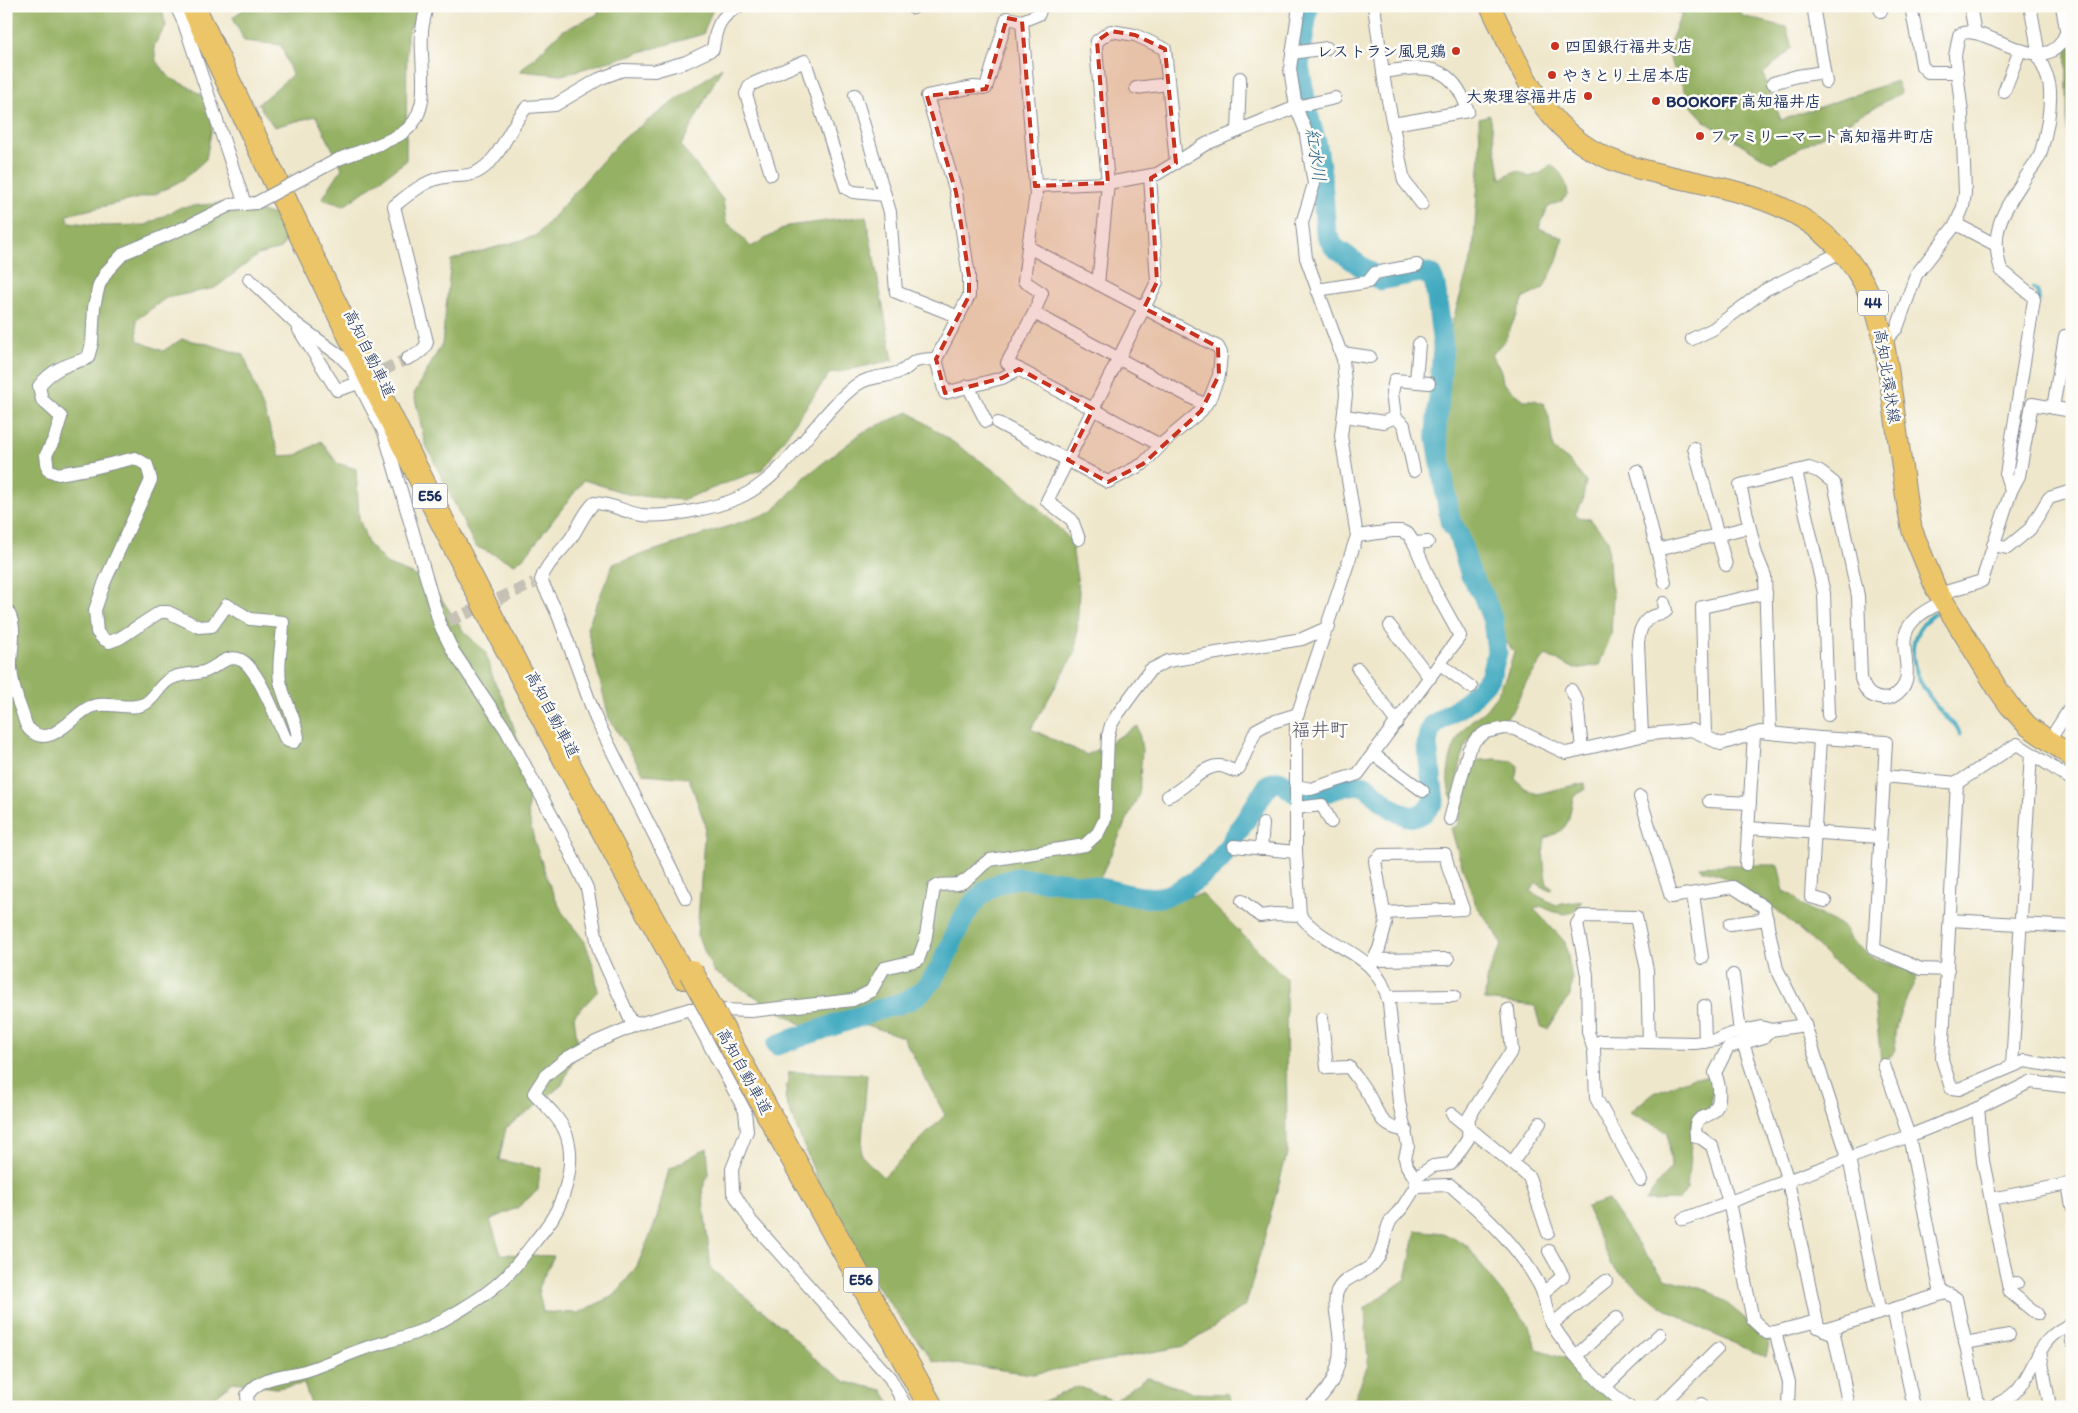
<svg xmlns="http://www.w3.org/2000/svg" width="2078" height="1413" viewBox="0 0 2078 1413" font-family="Itim,'Klee One',sans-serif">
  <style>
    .forest { fill: #95b163; stroke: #587060 }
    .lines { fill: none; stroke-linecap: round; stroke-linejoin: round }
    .stream { stroke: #40a9c0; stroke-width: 4 }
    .river { stroke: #40a9c0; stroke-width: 21 }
    .minor-tunnel { stroke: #c5c2b5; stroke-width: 12; stroke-dasharray: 12 6; stroke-linecap: butt }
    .minor-casing { stroke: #858b94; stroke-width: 14 }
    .primary-casing { stroke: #858b94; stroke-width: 22 }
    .motorway-casing { stroke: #858b94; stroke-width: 26 }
    .minor { stroke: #fff; stroke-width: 12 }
    .primary { stroke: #edc569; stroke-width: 20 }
    .motorway { stroke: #edc569; stroke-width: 24 }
    .minor-bridge-casing { stroke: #858b94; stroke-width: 14; stroke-linecap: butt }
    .motorway-bridge-casing { stroke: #858b94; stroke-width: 26; stroke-linecap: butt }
    .minor-bridge { stroke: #fff; stroke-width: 12 }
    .motorway-bridge { stroke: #edc569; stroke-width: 24 }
    .marked { fill: #c8321e; fill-opacity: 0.2; stroke: #c8321e; stroke-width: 4; stroke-dasharray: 10 6; stroke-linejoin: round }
    .poi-dot { fill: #c8321e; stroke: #fdfcf7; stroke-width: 2 }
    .labels { text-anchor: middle; stroke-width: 5; stroke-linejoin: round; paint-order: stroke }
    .shield { fill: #fdfcf7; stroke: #5f6c8c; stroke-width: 1 }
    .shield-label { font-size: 15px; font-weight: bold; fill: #1b2f5e }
    .poi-label { font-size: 16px; font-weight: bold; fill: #1b2f5e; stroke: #fdfcf7; text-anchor: start }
    .street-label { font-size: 16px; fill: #1b2f5e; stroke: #fdfcf7 }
    .water-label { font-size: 18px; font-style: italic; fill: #2a6085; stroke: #fdfcf7 }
    .quarter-label { font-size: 19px; fill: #56566b; stroke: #fdfcf7 }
  </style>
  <rect width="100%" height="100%" fill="#fdfcf7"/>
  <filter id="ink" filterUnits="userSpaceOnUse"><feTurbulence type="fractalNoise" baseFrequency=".02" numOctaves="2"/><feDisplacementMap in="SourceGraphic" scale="10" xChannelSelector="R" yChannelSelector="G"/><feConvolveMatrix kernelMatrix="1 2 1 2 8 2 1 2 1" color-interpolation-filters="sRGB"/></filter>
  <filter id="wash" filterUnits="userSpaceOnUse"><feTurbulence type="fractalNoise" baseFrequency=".0096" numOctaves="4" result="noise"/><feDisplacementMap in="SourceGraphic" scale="20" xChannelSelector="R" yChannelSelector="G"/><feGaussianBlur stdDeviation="1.12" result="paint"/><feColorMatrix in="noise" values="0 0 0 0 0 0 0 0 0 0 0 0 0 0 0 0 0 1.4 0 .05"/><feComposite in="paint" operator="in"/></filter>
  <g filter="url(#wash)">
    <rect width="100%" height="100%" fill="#efe7cb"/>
    <g class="forest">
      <polygon points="6,6 161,6 166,26 154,45 156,61 170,78 189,87 208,99 213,121 206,159 184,179 156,194 67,215 69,222 104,226 146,225 181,207 223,203 276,215 289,234 281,249 258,255 215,288 166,298 136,320 138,341 163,351 182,339 208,344 244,355 280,456 297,455 321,441 337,463 356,469 359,518 368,544 388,565 417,576 440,597 464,632 485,651 494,681 505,702 529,771 528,813 534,840 549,884 562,912 585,942 594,968 598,991 574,1016 578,1048 562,1085 532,1109 506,1128 499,1160 540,1168 538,1190 517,1208 490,1220 501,1254 554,1256 538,1288 543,1312 578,1313 615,1295 637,1266 656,1221 669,1169 707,1148 709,1173 702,1190 711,1269 785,1329 813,1357 846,1382 883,1390 893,1407 312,1407 304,1384 276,1388 233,1382 210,1401 198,1407 6,1407"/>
      <polygon points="248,6 270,6 287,12 294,6 423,6 407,34 406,161 344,206 322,199 342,168 316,116 274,127 258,104 292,75 281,45 244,41 233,17"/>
      <polygon points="598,6 714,6 703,34 562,75 520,71 562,31 598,14"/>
      <polygon points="1648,6 1741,6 1742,16 1786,27 1792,48 1763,74 1781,120 1896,81 1901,93 1772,163 1707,123 1693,108 1666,52 1682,13"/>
      <polygon points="2072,25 2072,165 2067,128 2067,36"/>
      <polygon points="722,67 681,146 723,200 726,221 751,247 788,226 866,216 893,360 829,374 763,469 682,500 631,495 584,480 527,554 515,564 475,546 425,443 414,394 442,344 451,260 536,236 621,140"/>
      <path d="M1490,115L1501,179C1514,171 1515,168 1529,177L1541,173L1550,165C1562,171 1566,181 1568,194L1562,201L1548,207L1539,228L1563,238L1557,261L1543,289L1524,298L1505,340L1491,355L1501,370L1503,383L1524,400H1535L1544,404L1549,417L1553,449L1568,460L1586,482L1582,502L1575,514L1578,517L1590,519L1608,539L1610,579L1613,595L1611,635L1599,665L1575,669L1546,655L1526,683L1514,709L1504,721L1474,732L1464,748L1453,799C1441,782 1452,742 1465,727C1471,719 1482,715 1488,707C1502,689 1508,673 1514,652L1500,634L1490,589L1472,569L1456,521L1444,472L1438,433L1446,344L1473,252L1480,154L1479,118Z"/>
      <polygon points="909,412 1011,482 1071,540 1079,591 1076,651 1031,729 1087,755 1138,726 1142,750 1139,794 1098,882 1136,907 1202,894 1286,978 1287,1154 1246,1305 1185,1346 1033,1374 933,1361 841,1239 785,1099 789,1072 867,1074 861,1155 883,1177 945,1115 903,1037 867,1025 806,1027 714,972 697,935 705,824 689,778 644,774 609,718 587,628 613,564 772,512 805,477 863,432"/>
      <path d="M1496,759L1512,761L1518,766L1515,779L1525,788L1537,794L1584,783L1585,790L1574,796C1567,819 1573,829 1545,838C1542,852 1544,870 1547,884L1553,889L1550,891L1536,883L1531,892L1556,905L1582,901C1580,904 1577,909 1574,911C1565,918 1549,910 1541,906L1534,909L1565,942L1572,978L1570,995L1548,1029L1540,1027L1535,1006L1485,1000C1485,979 1491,963 1502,945L1495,931L1476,905L1460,860L1451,828L1457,826L1469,766L1480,760Z"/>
      <path d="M1727,865H1778L1784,891L1791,894L1804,907L1839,924L1846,930L1850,940L1872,957L1918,974C1909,996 1890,1024 1896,1048L1891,1056L1881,1061L1874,997L1866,987L1828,957L1808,937L1777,910L1718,874L1703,870L1700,866Z"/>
      <polygon points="1694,1077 1713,1077 1714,1089 1709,1112 1693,1120 1687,1189 1679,1200 1645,1201 1671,1167 1668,1132 1630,1112 1653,1093"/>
      <polygon points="1608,1200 1636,1242 1665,1278 1713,1292 1770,1339 1766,1357 1708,1332 1659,1305 1611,1265 1586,1207"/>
      <polygon points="1416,1230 1443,1233 1467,1245 1491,1279 1528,1324 1537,1349 1572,1360 1621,1407 1351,1407 1368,1365 1365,1308 1406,1279"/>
      <polygon points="1147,1377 1195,1393 1228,1394 1235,1407 1031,1407 1078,1386 1114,1401"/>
    </g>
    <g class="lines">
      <g class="stream">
        <polyline points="2046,56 2055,76 2056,86"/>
        <polyline points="2033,288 2038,292 2039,300"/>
        <path d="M1934,614C1896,642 1916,682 1941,712C1948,721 1957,722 1960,735"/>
      </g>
      <path class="river" d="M777,1045C810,1033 844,1022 878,1010C890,1006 907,1003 917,995C963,959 947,893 1017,878C1041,880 1065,882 1089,886C1113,889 1141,902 1165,896C1181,892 1207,873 1219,861L1269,784L1279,781C1287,786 1296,795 1305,798C1316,800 1343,781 1361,785C1368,786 1372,792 1377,796C1388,806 1409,825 1424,812C1428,809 1431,804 1434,800L1427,745L1429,733L1433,725L1467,702L1490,678L1497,652L1493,621L1483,595L1471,576L1458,534L1450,521L1436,433L1443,346L1435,284L1431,275L1420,272L1380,280L1334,247L1326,233L1322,180L1317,146L1308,114L1299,66L1308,6"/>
    </g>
  </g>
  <g filter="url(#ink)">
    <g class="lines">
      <g class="minor-tunnel">
        <polyline points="366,378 407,359"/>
        <polyline points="449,621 534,583"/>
      </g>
      <g class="minor-casing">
        <g id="minor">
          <polyline points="176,6 184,23 245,204"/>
          <polyline points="913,6 913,8"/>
          <path d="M1299,6L1290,69L1296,107L1305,129L1314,184L1302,223L1306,258L1343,359L1346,395L1341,436L1357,536L1296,719V852L1300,915C1330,953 1376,947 1389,1003L1399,1102L1408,1146L1405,1158L1407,1166L1415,1178L1416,1186C1412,1192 1408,1199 1404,1205C1400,1211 1395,1215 1391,1220C1383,1233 1385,1251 1375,1262C1365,1275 1343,1275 1337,1292C1333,1303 1337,1315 1338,1326C1344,1359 1337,1387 1309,1407"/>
          <polyline points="1374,6 1384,80 1404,181 1422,204"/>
          <polyline points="1813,6 1826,82"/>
          <polyline points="1879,6 1881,11"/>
          <polyline points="1911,6 1922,66 1928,72 1957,72"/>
          <polyline points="1970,6 1975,33"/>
          <polyline points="2062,6 2066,29"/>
          <polyline points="1292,53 1327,48"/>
          <path d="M1383,72C1426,65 1453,63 1468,111L1393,124"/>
          <polyline points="1773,83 1797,76 1824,72"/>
          <polyline points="1136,88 1168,84"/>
          <polyline points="2004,92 2020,50"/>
          <polyline points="855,95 890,212 896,292 959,317"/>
          <polyline points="1238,131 1240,78"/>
          <path d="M339,159C359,151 382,145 401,134C435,113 419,66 422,33C422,24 425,15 427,6"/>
          <polyline points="771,174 746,94 750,85 805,61 846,188 853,192 885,195"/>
          <polyline points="1035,186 1108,183 1157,174 1206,144 1296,107 1335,98"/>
          <polyline points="1956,224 1996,245"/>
          <polyline points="1028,247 1024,281 1042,293 1034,313 1007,363 1160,445"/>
          <polyline points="249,279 295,323 339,355 350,366 384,432 440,625 453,651 506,730 561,833 587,888 599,951 631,1021 638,1024"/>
          <polyline points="1098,284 1108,183 1096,48 1097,41 1111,31 1135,35 1165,49 1176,163"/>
          <polyline points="1317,290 1368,282 1375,273 1417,265"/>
          <polyline points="1034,313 1205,405"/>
          <polyline points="299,330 337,390 353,385"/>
          <polyline points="1692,339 1713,329 1765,290 1841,252"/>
          <path d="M1884,342L1897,328L1916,275L1956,224L1963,207L1965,193L1962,113L1955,56L1959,35C1980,20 2036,75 2060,44C2066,37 2068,24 2072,15"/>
          <polyline points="1342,353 1370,357"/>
          <path d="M407,359C417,354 424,352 427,342L394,206C408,195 423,182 440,178C455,174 469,179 482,169C503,154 510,125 527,107L555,105L599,79L623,70L654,71L686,62L713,49C716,27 719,17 739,6"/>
          <polyline points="1019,369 1002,378 945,393 936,359 969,296 969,276 956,192 927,96 974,87 986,88 1007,18 1022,21"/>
          <polyline points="1416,381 1419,344"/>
          <polyline points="968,386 986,421"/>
          <polyline points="2053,408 2065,336"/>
          <polyline points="1345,416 1384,422 1395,417 1392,393 1395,380 1429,383"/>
          <polyline points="1395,417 1404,425 1414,471"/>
          <polyline points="998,423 1108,482 1143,464 1164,442 1201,411 1210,398 1219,375 1221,353 1218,347 1028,247 1036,195 1022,21 1039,14 1041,6"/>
          <polyline points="1694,448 1726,565"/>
          <polyline points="1637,471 1665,582"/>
          <polyline points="1796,471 1824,593 1828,715"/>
          <path d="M2011,491L2006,475L2034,300L2033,296L2001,270C1988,228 2006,208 2027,175C2032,168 2039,160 2041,152C2046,134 2051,110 2050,91C2050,75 2040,65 2038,52C2036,36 2033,21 2030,6"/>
          <polyline points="1079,539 1072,520 1047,501 1157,282 1150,176"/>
          <polyline points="1414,543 1428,542"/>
          <polyline points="1993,545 2007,548 2030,529 2049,498 2072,491"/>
          <polyline points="1657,550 1749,527"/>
          <polyline points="1939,594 1982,581 2011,491 2019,476 2032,404 2072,411"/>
          <path d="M6,609C19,625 10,649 11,668C12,683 16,697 22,712C24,717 25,725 29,729C50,751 72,715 90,707C106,700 131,712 146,703C154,698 159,687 167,681C177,673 191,675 203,672C216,669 226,653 241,660C257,667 278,721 285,738L288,741L294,742L298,737C295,717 284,700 280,681C277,662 283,641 283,622L250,619L227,605L212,626L199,627L168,612H160L120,638L109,642L102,638L97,632L95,610L105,581L151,480L147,465L135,458L93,468L58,474L48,470L46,455L55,437L61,417L42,400L39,386C53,368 67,365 88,358L92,343L94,307L99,285L107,271L124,253L186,227L230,205L256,203"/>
          <polyline points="1390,626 1430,678"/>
          <polyline points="1440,664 1471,687"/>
          <polyline points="1358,669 1397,723"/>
          <polyline points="1571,690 1577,701 1582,749"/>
          <path d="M1770,733L1765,576L1756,554L1740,485L1809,468L1820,472L1834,483L1858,596L1861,678C1863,685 1866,693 1873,696C1879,699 1886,700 1892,697C1921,681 1897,653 1907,630C1914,615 1930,609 1943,601"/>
          <path d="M1642,736L1638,642C1639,633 1642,622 1651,617C1656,615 1661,615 1666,611L1664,603"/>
          <polyline points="1705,736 1702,607 1766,593"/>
          <polyline points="1820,738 1811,897 1825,901"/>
          <polyline points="2049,741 2072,705"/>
          <polyline points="1373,754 1423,791"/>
          <polyline points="1884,776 1957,783 2017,744 2072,780"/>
          <polyline points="1957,783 1942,1059 1951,1088 1959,1089 2025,1061 2072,1069"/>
          <polyline points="1296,786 1311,789 1358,774 1460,636 1434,589 1414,543 1408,534 1401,531 1392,531 1357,536"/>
          <path d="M1168,796C1184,790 1204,764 1220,766C1225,766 1230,770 1235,771L1239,768L1256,730L1269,723L1298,714"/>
          <polyline points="1640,797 1671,897 1733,887 1764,907 1777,969 1805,1025"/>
          <polyline points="1709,801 1750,803"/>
          <polyline points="1296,808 1322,805 1331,822"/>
          <polyline points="1450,819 1469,749 1476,739 1486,732 1505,728 1515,729 1566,753 1650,734 1692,730 1721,744 1760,732 1820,738 1886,742 1874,949 1921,969 1948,970"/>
          <polyline points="1748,828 1880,837"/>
          <polyline points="1234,846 1296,852"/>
          <polyline points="1261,849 1263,824"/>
          <polyline points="1746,864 1754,734"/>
          <polyline points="1693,894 1702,958"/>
          <path d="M686,898L596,719L558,615L541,580C546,564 558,555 568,542C578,530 582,515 594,503C611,503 626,513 642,515C666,518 716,508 738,498C787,477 814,418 855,386C869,375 887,378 902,371C906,369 910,365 914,362C920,359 930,359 936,359"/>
          <polyline points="1242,901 1260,916 1275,914 1300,915"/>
          <polyline points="1950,920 2072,927"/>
          <polyline points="1730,924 1767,919"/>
          <polyline points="1373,960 1448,959"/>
          <polyline points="1371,965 1379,949 1386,924 1375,861 1381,855 1445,854 1449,870 1463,909 1384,913"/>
          <polyline points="1733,975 1740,1032"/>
          <polyline points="1388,997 1454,996"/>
          <polyline points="1704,1006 1705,1042"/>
          <polyline points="690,1009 745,1111 747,1131 732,1169 733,1192 751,1221 890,1378 906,1407"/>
          <path d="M1322,1019L1327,1068L1349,1067C1355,1076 1362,1084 1368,1094C1378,1111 1380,1129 1406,1130"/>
          <polyline points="1771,1030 1764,1037 1743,1043 1788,1181 1818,1327 1834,1334 1849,1407"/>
          <path d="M1743,1043L1729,1047L1727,1049L1715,1073C1720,1085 1723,1106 1710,1114C1706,1117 1699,1117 1697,1122C1694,1125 1696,1133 1696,1137L1701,1138L1712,1146L1729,1202L1753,1320L1767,1333L1775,1332"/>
          <polyline points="1593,1045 1601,1041 1695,1043 1716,1040 1731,1034 1761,1027 1771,1030 1805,1025 1850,1163 1880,1313"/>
          <polyline points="1884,1065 1909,1136 1941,1294"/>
          <polyline points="2012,1066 2031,753"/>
          <polyline points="1978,1108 1983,1161 2008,1284 2017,1283"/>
          <polyline points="1452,1114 1529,1177 1548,1233"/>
          <polyline points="1512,1163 1540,1123"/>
          <polyline points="1415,1178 1433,1166 1451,1164 1468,1139 1469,1117 1512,1050 1508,1010"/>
          <polyline points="1641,1180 1596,1098 1594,1050 1588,1032 1587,975 1577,924 1582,916 1636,917 1647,970 1649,1042"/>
          <path d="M1416,1186L1450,1185C1481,1212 1509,1237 1531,1271C1535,1278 1541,1286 1543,1294C1546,1303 1546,1312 1550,1320C1563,1346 1605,1390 1629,1407"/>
          <polyline points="1991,1199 2068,1184 2072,1206"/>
          <polyline points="1683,1219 1909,1136 1978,1108 2030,1082 2072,1087"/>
          <polyline points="2008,1284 2010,1292 2037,1314"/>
          <polyline points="1543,1293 1563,1276 1549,1251"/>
          <polyline points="1893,1309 1914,1407"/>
          <polyline points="1552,1324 1606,1281"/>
          <polyline points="2070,1324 2072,1342"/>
          <polyline points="1824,1330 1946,1293 1956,1298 1979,1407"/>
          <polyline points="1965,1343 2009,1335"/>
          <polyline points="2040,1351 2050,1407"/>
          <polyline points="1577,1355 1617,1318"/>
          <polyline points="1606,1386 1660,1334"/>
          <path d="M248,1407L247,1395C262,1375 283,1377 305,1371C328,1364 349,1353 372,1346C392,1340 411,1336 430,1327C453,1315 480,1300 500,1282C516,1268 530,1247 544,1230C564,1206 578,1161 565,1131C558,1116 545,1105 534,1093L545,1076L567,1058L596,1042L638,1024L690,1009L751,1011L853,1000L871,991L884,968L918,960L925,941L934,888C942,881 952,887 961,883C971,879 979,866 990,860L1085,845L1098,833L1105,819L1108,736L1111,725L1117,715L1150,670L1168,661L1302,639L1329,627"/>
          <polyline points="1659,1407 1717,1349"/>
          <polyline points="1698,1407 1701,1404"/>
          <polyline points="1788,1407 1789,1382 1775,1332 1817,1321"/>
          <path d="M1991,1407C2001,1402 2011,1398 2018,1389C2039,1364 2037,1337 2072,1324"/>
        </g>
      </g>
      <g class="primary-casing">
        <path id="primary" d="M1490,6C1515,55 1534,110 1581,143C1607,162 1638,169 1669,176C1749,194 1819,204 1863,282C1883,317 1886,357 1892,395C1897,431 1902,468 1907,504L1912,530L1936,589L1997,688L2009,705L2028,726L2072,757"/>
      </g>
      <g class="motorway-casing">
        <g id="motorway">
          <path d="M193,6C346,335 507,661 684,977"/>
          <polyline points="790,1153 931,1407"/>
        </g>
      </g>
      <use href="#minor" class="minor"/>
      <use href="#primary" class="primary"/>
      <use href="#motorway" class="motorway"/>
      <g class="minor-bridge-casing">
        <polyline id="minor-bridge" points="256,203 339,159"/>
      </g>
      <g class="motorway-bridge-casing">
        <polyline id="motorway-bridge" points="691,972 790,1153"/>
      </g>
      <use href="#minor-bridge" class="minor-bridge"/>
      <use href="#motorway-bridge" class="motorway-bridge"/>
    </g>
  </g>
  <path class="marked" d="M1007,18L1022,21L1035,186L1108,183L1097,41L1111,31L1135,35L1165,49L1176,163L1151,178L1157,282L1144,308L1218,347L1219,375L1201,411L1143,464L1108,482L1068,460L1093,409L1019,369L1002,378L945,393L936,359L969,296V276L956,192L927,96L986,89Z"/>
  <g class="poi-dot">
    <circle cx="1555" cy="46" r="5"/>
    <circle cx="1456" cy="51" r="5"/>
    <circle cx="1552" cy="75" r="5"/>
    <circle cx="1588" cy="96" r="5"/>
    <circle cx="1656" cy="101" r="5"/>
    <circle cx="1700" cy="136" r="5"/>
  </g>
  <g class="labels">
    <g class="shield">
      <rect x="1858" y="290.5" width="30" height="25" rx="4"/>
      <rect x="412.5" y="483.5" width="35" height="25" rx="4"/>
      <rect x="843.5" y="1267.5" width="35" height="25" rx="4"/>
    </g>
    <g class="shield-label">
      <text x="1873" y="308">44</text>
      <text x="430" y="501">E56</text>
      <text x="861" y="1285">E56</text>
    </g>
    <g class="poi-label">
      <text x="1565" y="52">四国銀行福井支店</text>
      <text x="1446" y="57" text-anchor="end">レストラン風見鶏</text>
      <text x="1562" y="81">やきとり土居本店</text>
      <text x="1578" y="102" text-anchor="end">大衆理容福井店</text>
      <text x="1666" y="107">BOOKOFF 高知福井店</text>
      <text x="1710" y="142">ファミリーマート高知福井町店</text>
    </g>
    <g class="street-label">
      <text transform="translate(370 353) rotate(64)" y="6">高知自動車道</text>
      <text transform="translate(1888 376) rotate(81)" y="6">高知北環状線</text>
      <text transform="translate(553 714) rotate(62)" y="6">高知自動車道</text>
      <text transform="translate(745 1071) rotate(61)" y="6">高知自動車道</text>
    </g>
    <g class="water-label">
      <text transform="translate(1316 155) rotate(82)" y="6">紅水川</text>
    </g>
    <g class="quarter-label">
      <text x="1320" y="736">福井町</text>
    </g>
  </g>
  <rect width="2078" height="1413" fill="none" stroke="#fdfcf7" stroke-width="25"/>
</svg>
